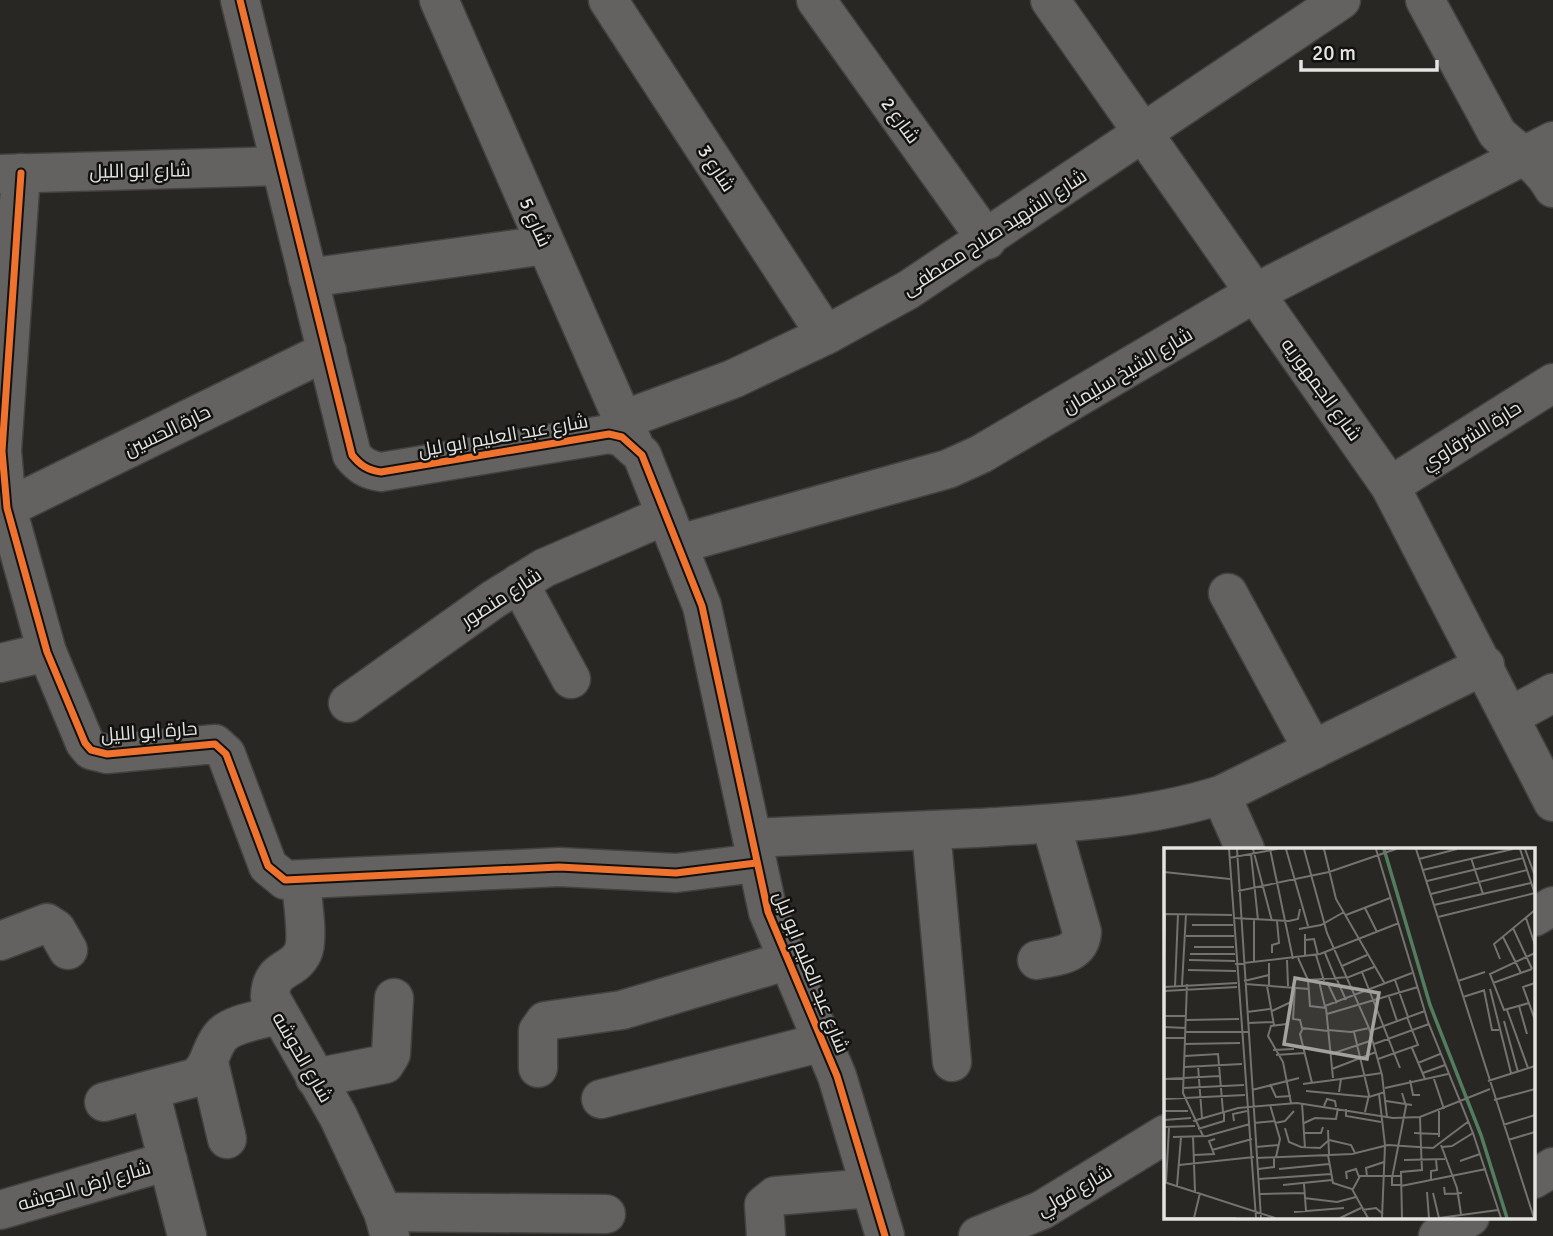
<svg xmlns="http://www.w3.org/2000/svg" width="1553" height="1236" viewBox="0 0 1553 1236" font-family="Signika,Cairo,sans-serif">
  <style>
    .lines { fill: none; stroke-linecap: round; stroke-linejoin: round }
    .minor-casing { stroke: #434240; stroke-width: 41 }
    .minor { stroke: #636260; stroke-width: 38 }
    .cycleway-casing { stroke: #11110f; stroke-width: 11 }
    .cycleway { stroke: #ef722f; stroke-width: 7 }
    .labels { text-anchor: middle; stroke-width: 5; stroke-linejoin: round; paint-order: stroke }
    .street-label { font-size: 19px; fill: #e5e4e1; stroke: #11110f }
    .inset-river { fill: none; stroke: #527d5f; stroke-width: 3.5 }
    .inset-road { fill: none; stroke: #747370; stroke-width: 2 }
    .view { fill: #a3a29f; fill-opacity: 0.15; stroke: #a3a29f; stroke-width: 3.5 }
    .inset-edge { fill: none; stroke: #e5e4e1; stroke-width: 3.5 }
  </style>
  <rect width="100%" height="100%" fill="#292724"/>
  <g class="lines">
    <g class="minor-casing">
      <g id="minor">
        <path d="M240,0L352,455C360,465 367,470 381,472L609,434L622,437L642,455L702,606L768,912L837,1076L885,1236"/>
        <polyline points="439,0 633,443"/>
        <polyline points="608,0 826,335"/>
        <polyline points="816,0 987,240"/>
        <polyline points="1050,0 1390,486 1553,802"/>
        <path d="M1425,0L1497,133C1516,153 1539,162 1553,188"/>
        <polyline points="21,173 2,451 7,508 47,652 85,743 91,750 107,754 215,744 226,754 268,866 285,880 559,867 676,873 756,863"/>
        <polyline points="0,174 279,166"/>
        <polyline points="308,278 546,245"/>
        <polyline points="623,420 733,379 826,335 908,290 1341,0"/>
        <polyline points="1390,486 1553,383"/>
        <polyline points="7,508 327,351"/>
        <polyline points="679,544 948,469 981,454 1253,294 1553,141"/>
        <polyline points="519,583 571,679"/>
        <polyline points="1228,593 1313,750"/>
        <polyline points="0,663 47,652"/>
        <polyline points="348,703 494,599 544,568 666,515"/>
        <polyline points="1511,716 1553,693"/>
        <polyline points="1221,795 1245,849"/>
        <polyline points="931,830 952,1062"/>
        <path d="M752,838C827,834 902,831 977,828C1060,823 1141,820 1221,795L1485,665"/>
        <path d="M301,881C302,898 309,938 303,952C293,974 271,965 270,997L338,1116L383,1212L390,1236"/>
        <polyline points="1534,917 1553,906"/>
        <polyline points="0,941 47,923 56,929 68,950"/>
        <path d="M1037,960C1056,956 1080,956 1082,932L1051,824"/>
        <polyline points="209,1063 227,1139"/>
        <polyline points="538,1068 538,1031 545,1021 622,1010 789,960"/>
        <polyline points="315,1078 385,1064 391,1054 394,998"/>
        <polyline points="150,1091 187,1236"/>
        <polyline points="601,1099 823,1042"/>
        <path d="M104,1102L194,1078C211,1068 209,1050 221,1036C232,1023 261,1020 278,1015"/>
        <polyline points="1534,1179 1553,1167"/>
        <polyline points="0,1210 168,1161"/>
        <polyline points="383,1212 606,1214"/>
        <polyline points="766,1236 764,1205 775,1196 871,1188"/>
        <polyline points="978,1236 1042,1210 1166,1134"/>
        <polyline points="1438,1236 1470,1217"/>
      </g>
    </g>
    <use href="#minor" class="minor"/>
    <g class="cycleway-casing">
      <g id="cycleway">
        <path d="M240,0L352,455C360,465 367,470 381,472L609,434L622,437L642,455L702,606L768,912L837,1076L885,1236"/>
        <polyline points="21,173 2,451 7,508 47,652 85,743 91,750 107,754 215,744 226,754 268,866 285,880 559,867 676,873 756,863"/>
      </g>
    </g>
    <use href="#cycleway" class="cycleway"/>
  </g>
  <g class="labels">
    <g class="street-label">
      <text transform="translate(901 120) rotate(54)" y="7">شارع 2</text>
      <text transform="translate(717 168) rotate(57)" y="7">شارع 3</text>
      <text transform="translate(140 170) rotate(-1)" y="7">شارع ابو الليل</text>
      <text transform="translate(536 222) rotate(66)" y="7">شارع 5</text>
      <text transform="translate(994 232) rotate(-33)" y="7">شارع الشهيد صلاح مصطفى</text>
      <text transform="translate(1127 370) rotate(-31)" y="7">شارع الشيخ سليمان</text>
      <text transform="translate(1322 389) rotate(54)" y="7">شارع الجمهوريه</text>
      <text transform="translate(167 430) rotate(-26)" y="7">حارة الحسين</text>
      <text transform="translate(503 435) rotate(-10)" y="7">شارع عبد العليم ابو ليل</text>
      <text transform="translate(1471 435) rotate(-32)" y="7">حارة الشرقاوي</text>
      <text transform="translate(501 597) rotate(-33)" y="7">شارع منصور</text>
      <text transform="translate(149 731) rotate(-4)" y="7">حارة ابو الليل</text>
      <text transform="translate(812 972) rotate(68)" y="7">شارع عبد العليم ابو ليل</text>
      <text transform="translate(303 1057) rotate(60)" y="7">شارع الحوشه</text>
      <text transform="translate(84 1185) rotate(-16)" y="7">شارع ارض الحوشه</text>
      <text transform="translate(1074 1190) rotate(-30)" y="7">شارع فولي</text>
    </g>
  </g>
  <g transform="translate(1164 848)">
    <rect width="371" height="371" fill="#292724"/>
    <path class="inset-river" d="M220,1L266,157L317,287L343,370"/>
    <path class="inset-road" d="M65,1L92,370M73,1L97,370M89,1L108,73M106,1L129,111M122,1L144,78M140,1L163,85L205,180L218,227L223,269M160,1L172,51L221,136M212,1L264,174L309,285L337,370M252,1L370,370M356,1L371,46M361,1L371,28M87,6L94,72M65,10L113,1M307,10L319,46M255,11L293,1M259,22L349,1M0,24L66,31M263,33L359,10M74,43L165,24L232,1M267,46L363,22M270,57L367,35M201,60L213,84M0,66L68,67M182,67L226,50M274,69L371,45M69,70L125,73L134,71L136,61M362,70L371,97M28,77H69M349,80L368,121M135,81L157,77L180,64M22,88H70M339,89L357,125M141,92L150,91L154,107M30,99H70M108,105V97L115,95L113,73M161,105L172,132M26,106H71M152,107L160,133M141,109V86M134,110L144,132L146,158L162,160L169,230M336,111L330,96L371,62M0,112L1,66M25,112L71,113M123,112L124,138M90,115V72M105,115V138M71,116L156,106L235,75M178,118L203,107M24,122L72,123M198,124L236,220M144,132L185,129L210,119M173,132L182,152M231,132L244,169M80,133L105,127M155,133L161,159M294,133L321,124M163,134L173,155M329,135L368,121M371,135L359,139L371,172M23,136L19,245L39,288M81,136L145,141M18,137L22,66M103,138L110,177M0,139L73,135M11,139L14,66M131,139L129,171L136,172L138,180L164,183M326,141L347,225M320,142L328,182H335M0,143L73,139M225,149L233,173M299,149L321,142M365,155L340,162L326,126L371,105M161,158L248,125M355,158L363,186M343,162L364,220M108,163L127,154M83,164L106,161M163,166L254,139M0,168H22M22,172L75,171M340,173L354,224M84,175L110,174M123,176L107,178L104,188L119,214L127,255M0,179L22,180M139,180L136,186L148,235M164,182L187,184L205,180M206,183L261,163M22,184H84M190,184L205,247L201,264M0,190H22M21,196L76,195M210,196L265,176M248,200L261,231M109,202L130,201M167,206L209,192M112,207L141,205M21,208L54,206L55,217M214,211L254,197L243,169M254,215L276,206M55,217L59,264M34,218L38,270M20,219L78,216M168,221L212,204M259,225L281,217M0,231L56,228M270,231L280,261M246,232L249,247H256M324,233L371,218M106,236L112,249L127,248M139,236L177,231M19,240L80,237M221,240L284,226M88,242L135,230M142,243L205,249L221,244M175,244L177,231L218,225M215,246L221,297L218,370M0,251L81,247M330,252L371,241M222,253L248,257M138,255L141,300M106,257L116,291L112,309M160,258L163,251L171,253L172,259M182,261V268L217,274M0,263H24M256,269L257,300M0,272L27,270M29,273L74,260L133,255L229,270L256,269L326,241M70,273L69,266L83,263M90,275L111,273M111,275L121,273L130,263M140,275L151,270L172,271L174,260M339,277L371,267M0,279L31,278M121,280L125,294L137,299L156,300L165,292M34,281L60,273V264M164,282L165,306M141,285H157L159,279M250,285L274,286M29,288L31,344M9,289L43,288L86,276M275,289V263M165,292L187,297L191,305M344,292L371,284M277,297L293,340L297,366M92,299L115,297M278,299L288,298L309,285M48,302L88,291M30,307L50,306L45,293L51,291M164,307L169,335L188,341L204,370M93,310L188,306L224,297L269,300L305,273M240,312L281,311M296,313L316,306M15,317L90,309M94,321L110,319V309M115,321L165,316M203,328L202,320L220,314M95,331L167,326M183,331L182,324L192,321L195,329M267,333V323L273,322L272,312M0,334L111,370M2,335L5,279M140,336L142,363M119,337L168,332M237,337H228V330L242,258L238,245M13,338L17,289M237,338L322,321M280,339L281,346L298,345M189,341L196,328H237M263,344L265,370M269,345L275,370M96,346L140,345M140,350L173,354L192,349M198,362L212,360L219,366M130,364L180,360M0,370H72M30,370L36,345M176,370L197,360M238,370L237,324L258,322L257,300M275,370L334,362"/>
    <path class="view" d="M131,130L215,145L203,211L120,196Z"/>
    <rect width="371" height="371" class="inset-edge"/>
  </g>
  <path d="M1301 60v10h136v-10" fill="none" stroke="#e5e4e1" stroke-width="3.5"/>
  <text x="1312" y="60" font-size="21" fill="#e5e4e1" stroke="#11110f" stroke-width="5" paint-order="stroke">20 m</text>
</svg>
